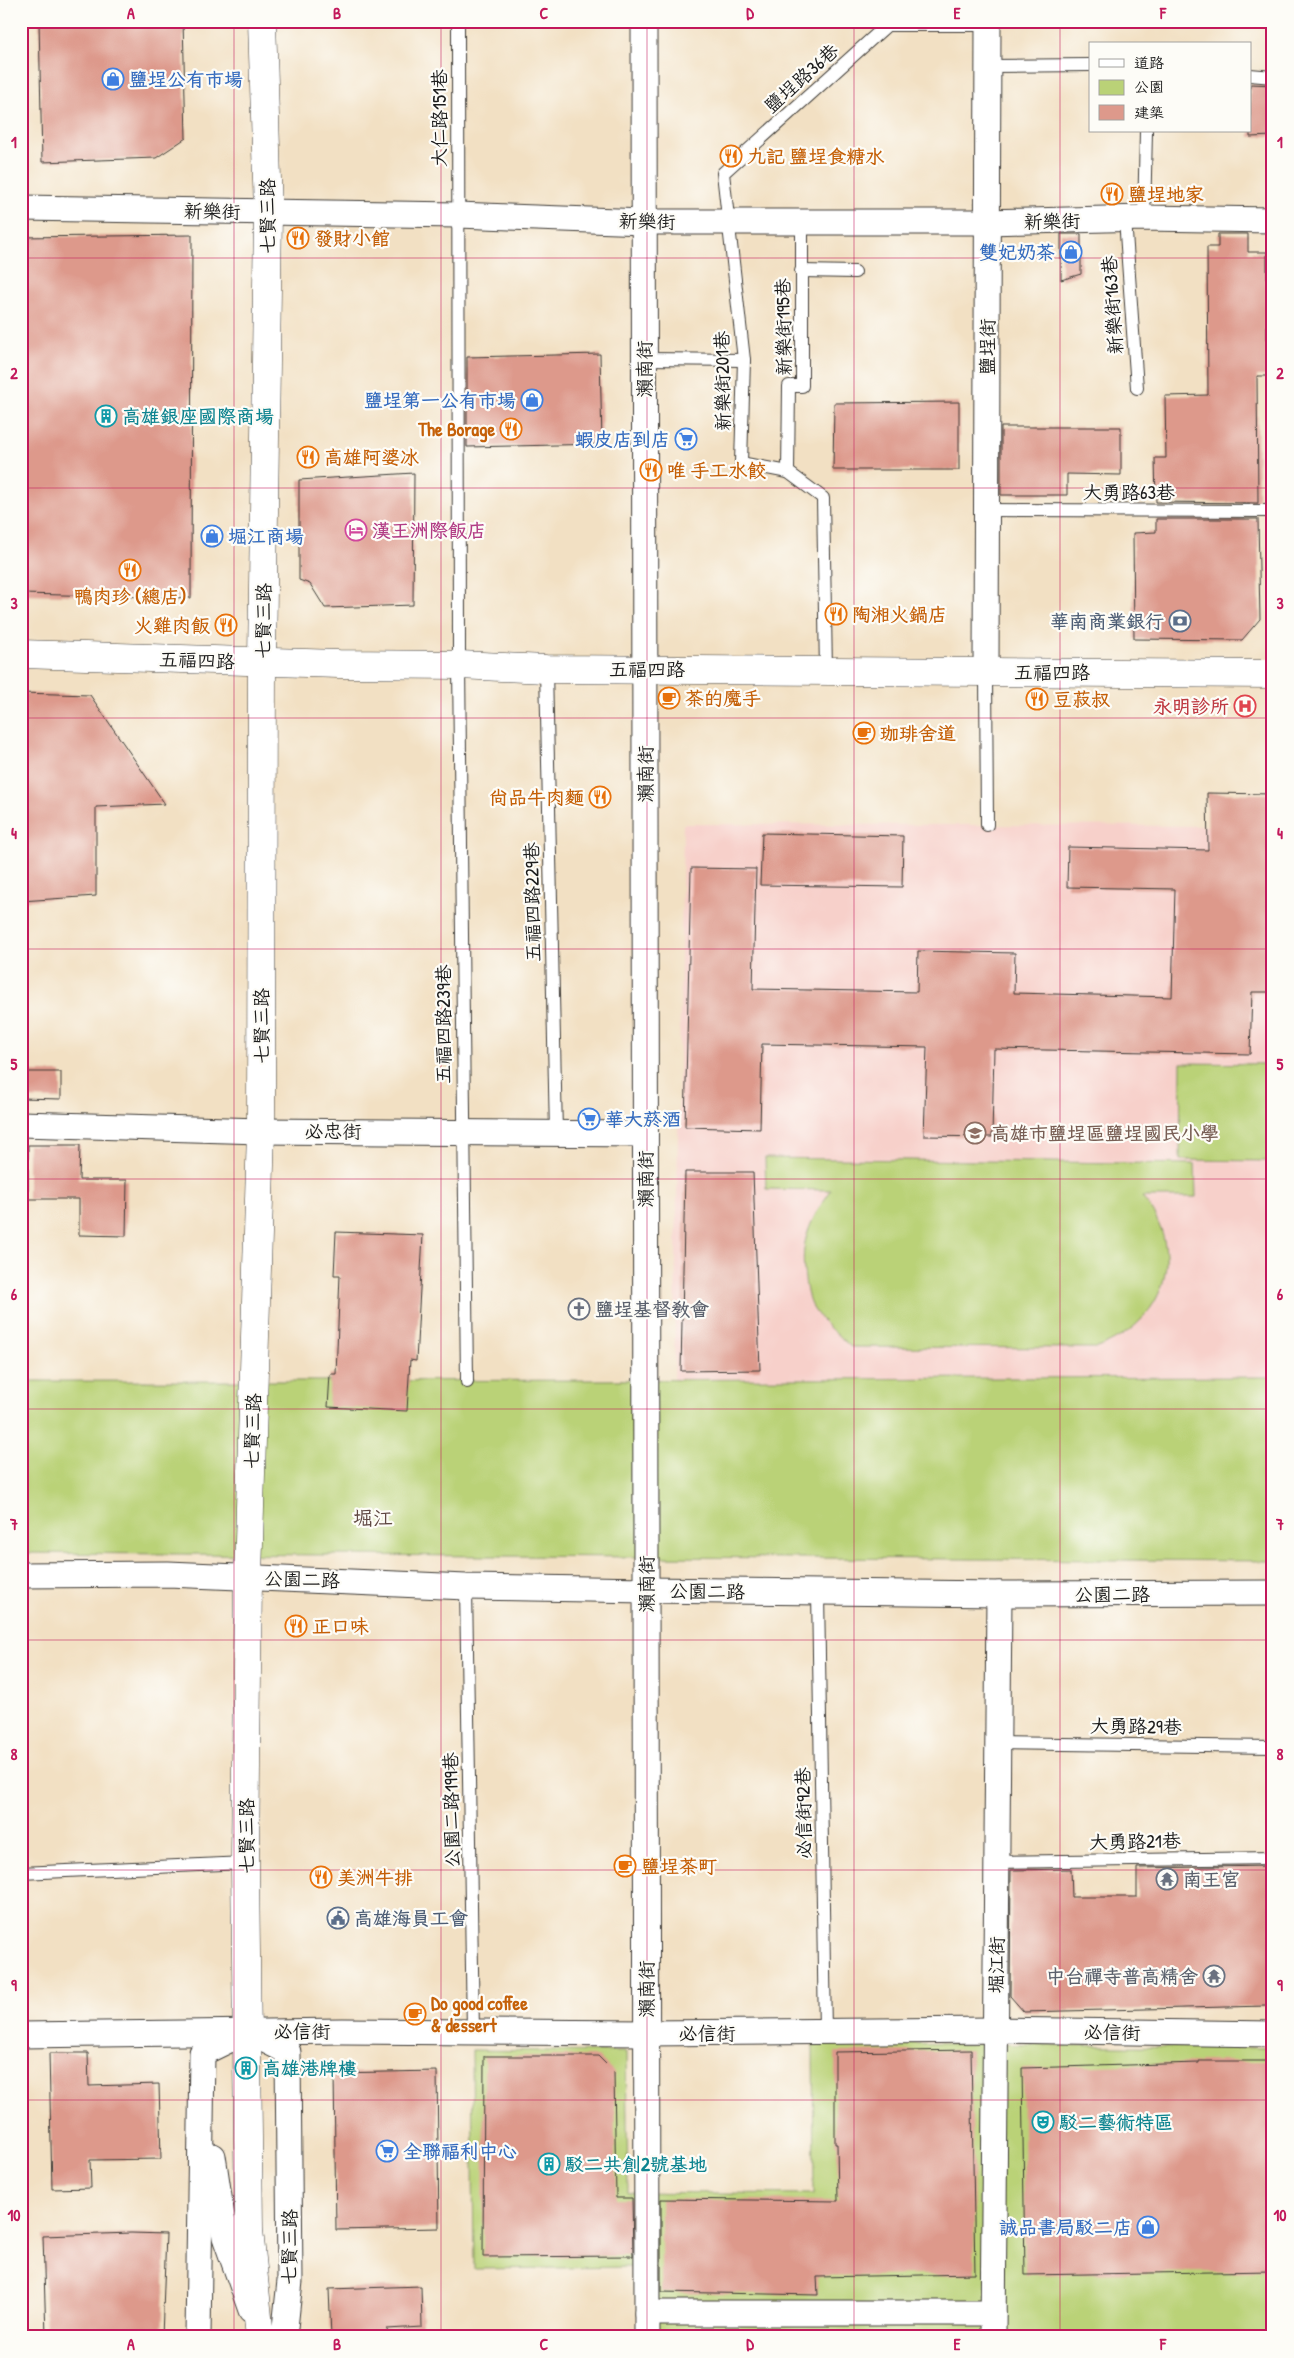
<svg xmlns="http://www.w3.org/2000/svg" width="1294" height="2358" viewBox="0 0 1294 2358" font-family="'Patrick Hand','LXGW WenKai TC',sans-serif">
  <style>
    .built { fill: #f7d0ca }
    .green { fill: #bad277; stroke: #6b774a }
    .building { fill: #dd998b }
    .lines { fill: none; stroke-linecap: round; stroke-linejoin: round }
    .lane-casing { stroke: #3c3935; stroke-width: 14 }
    .street-casing { stroke: #3c3935; stroke-width: 27 }
    .secondary-casing { stroke: #3c3935; stroke-width: 29 }
    .lane { stroke: #fff; stroke-width: 12 }
    .street { stroke: #fff; stroke-width: 25 }
    .secondary { stroke: #fff; stroke-width: 28 }
    .grid { fill: none; stroke: #c2185b; stroke-width: 1; stroke-opacity: 0.55 }
    .labels { text-anchor: middle; stroke-width: 4.5; stroke-linejoin: round; paint-order: stroke }
    .street-label { font-size: 19px; fill: #1c1c1c; stroke: #fdfcf7 }
    .shop-label { font-size: 19px; font-weight: bold; fill: #366cbe; stroke: #fdfcf7; text-anchor: start }
    .food-label { font-size: 19px; font-weight: bold; fill: #c56008; stroke: #fdfcf7; text-anchor: start }
    .culture-label { font-size: 19px; font-weight: bold; fill: #0d838f; stroke: #fdfcf7; text-anchor: start }
    .hotel-label { font-size: 19px; font-weight: bold; fill: #b23c85; stroke: #fdfcf7; text-anchor: start }
    .service-label { font-size: 19px; font-weight: bold; fill: #4e5e75; stroke: #fdfcf7; text-anchor: end }
    .health-label { font-size: 19px; font-weight: bold; fill: #be3a42; stroke: #fdfcf7; text-anchor: end }
    .education-label { font-size: 19px; font-weight: bold; fill: #785e54; stroke: #fdfcf7; text-anchor: start }
    .worship-label { font-size: 19px; font-weight: bold; fill: #5b616d; stroke: #fdfcf7; text-anchor: start }
    .neighbourhood-label { font-size: 20px; fill: #604843; stroke: #fdfcf7 }
    .neatline { fill: none; stroke: #c2185b; stroke-width: 2 }
    .grid-label { font-size: 16px; text-anchor: middle; font-weight: bold; fill: #c2185b }
  </style>
  <rect width="100%" height="100%" fill="#fdfcf7"/>
  <filter id="ink" filterUnits="userSpaceOnUse"><feTurbulence type="fractalNoise" baseFrequency=".02" numOctaves="2"/><feDisplacementMap in="SourceGraphic" scale="10" xChannelSelector="R" yChannelSelector="G"/><feConvolveMatrix kernelMatrix="1 2 1 2 8 2 1 2 1" color-interpolation-filters="sRGB"/></filter>
  <filter id="wash" filterUnits="userSpaceOnUse"><feTurbulence type="fractalNoise" baseFrequency=".0096" numOctaves="4" result="noise"/><feDisplacementMap in="SourceGraphic" scale="20" xChannelSelector="R" yChannelSelector="G"/><feGaussianBlur stdDeviation="1.12" result="paint"/><feColorMatrix in="noise" values="0 0 0 0 0 0 0 0 0 0 0 0 0 0 0 0 0 1.4 0 .05"/><feComposite in="paint" operator="in"/></filter>
  <g filter="url(#wash)">
    <rect width="100%" height="100%" fill="#f2e0c3"/>
    <polygon class="built" points="683,824 1236,826 1273,889 1273,1377 674,1379"/>
    <g class="green">
      <polygon points="1181,1063 1269,1064 1268,1161 1180,1160"/>
      <path d="M765,1158L1195,1164L1196,1197H1142C1189,1254 1164,1323 1097,1348L851,1347C838,1335 822,1323 813,1308C808,1300 806,1288 805,1279C799,1241 810,1221 831,1190L766,1189Z"/>
      <path d="M1273,1377V1561L21,1553V1381C438,1382 856,1378 1273,1377Z"/>
      <polygon points="813,2042 1273,2048 1273,2337 640,2337 638,2267 474,2269 472,2050 626,2052 628,2192 814,2194"/>
    </g>
    <g id="blocks">
      <g class="building">
        <polygon points="39,21 183,21 186,138 156,158 42,162"/>
        <polygon points="1250,84 1273,85 1273,136 1250,137"/>
        <polygon points="1061,234 1081,234 1081,274 1061,280"/>
        <polygon points="1218,234 1248,234 1248,252 1267,252 1267,376 1257,376 1258,503 1156,502 1155,458 1166,458 1165,396 1208,395 1207,247 1218,247"/>
        <polygon points="192,235 191,598 21,594 21,237"/>
        <polygon points="600,354 602,444 467,447 467,357"/>
        <polygon points="959,402 959,470 833,470 834,403"/>
        <polygon points="1001,427 1121,427 1121,475 1067,474 1067,495 1001,495"/>
        <polygon points="414,473 413,605 325,608 310,584 299,580 299,480"/>
        <polygon points="1156,519 1258,519 1260,619 1242,640 1134,639 1133,533 1156,532"/>
        <polygon points="21,693 90,695 165,804 96,807 96,896 21,901"/>
        <polygon points="1207,793 1273,794 1273,992 1252,992 1250,1054 994,1049 992,1137 924,1136 927,1047 762,1044 760,1129 685,1127 691,868 756,869 753,989 917,992 918,951 1015,953 1014,993 1172,997 1175,889 1067,887 1068,847 1208,850"/>
        <polygon points="762,833 903,836 902,887 760,885"/>
        <polygon points="21,1072 61,1072 61,1099 21,1098"/>
        <polygon points="28,1145 80,1145 79,1180 127,1180 126,1236 79,1235 79,1199 28,1199"/>
        <polygon points="685,1172 753,1172 760,1370 681,1371"/>
        <polygon points="336,1232 423,1235 416,1361 410,1360 407,1411 328,1407 330,1374 336,1374 340,1275 334,1275"/>
        <polygon points="1273,1866 1273,2001 1266,2006 1024,2012 1010,1996 1011,1870 1071,1869 1072,1897 1137,1897 1137,1868"/>
        <polygon points="971,2050 975,2274 817,2277 818,2295 661,2292 661,2199 838,2201 837,2144 835,2144 835,2052"/>
        <polygon points="49,2053 88,2053 89,2086 159,2084 161,2159 90,2160 91,2188 52,2189"/>
        <polygon points="484,2056 598,2056 614,2072 616,2198 632,2198 633,2256 483,2257"/>
        <polygon points="1199,2061 1271,2061 1273,2271 1025,2275 1022,2068 1199,2063"/>
        <polygon points="437,2071 439,2228 336,2230 334,2073"/>
        <polygon points="131,2233 166,2234 162,2337 46,2337 43,2236"/>
        <polygon points="421,2286 422,2327 387,2329 388,2337 331,2337 329,2289"/>
      </g>
    </g>
  </g>
  <g filter="url(#ink)">
    <use href="#blocks" fill-opacity="0" stroke="#3c3935" stroke-width="1"/>
    <g class="lines">
      <g class="lane-casing">
        <g id="lane">
          <polyline points="458,21 459,665 467,1382"/>
          <polyline points="987,66 1090,65"/>
          <polyline points="1250,75 1273,77"/>
          <polyline points="1144,218 1146,131"/>
          <polyline points="1125,219 1137,388"/>
          <polyline points="802,222 802,386 789,386 788,472 823,498 826,671"/>
          <polyline points="801,271 855,272"/>
          <polyline points="645,359 744,360"/>
          <polyline points="788,472 741,463 744,360 723,173 887,25 988,25"/>
          <polyline points="986,510 1273,511"/>
          <polyline points="546,669 556,1133"/>
          <polyline points="986,672 987,825"/>
          <polyline points="466,1587 473,2032"/>
          <polyline points="818,1592 825,2033"/>
          <polyline points="998,1743 1273,1747"/>
          <polyline points="997,1862 1273,1858"/>
          <polyline points="21,1873 245,1863"/>
        </g>
      </g>
      <g class="street-casing">
        <g id="street">
          <polyline points="644,21 647,2337"/>
          <polyline points="21,208 458,215 644,222 987,222 1144,218 1273,220"/>
          <polyline points="986,672 988,21"/>
          <polyline points="21,1124 261,1131 645,1134"/>
          <polyline points="21,1575 168,1574 466,1587 646,1590 999,1594 1273,1593"/>
          <polyline points="253,2034 288,2052 290,2281 284,2337"/>
          <polyline points="21,2035 342,2031 646,2033 995,2030 1273,2034"/>
          <polyline points="213,2156 225,2237 251,2310"/>
          <polyline points="647,2313 993,2313"/>
          <polyline points="198,2337 202,2053 239,2035"/>
          <polyline points="993,2337 999,1594"/>
        </g>
      </g>
      <g class="secondary-casing">
        <g id="secondary">
          <polyline points="21,654 339,664 459,665 546,669 1273,674"/>
          <polyline points="260,2337 249,2230 245,1863 248,1576 261,1131 262,662 268,212 262,21"/>
        </g>
      </g>
      <use href="#lane" class="lane"/>
      <use href="#street" class="street"/>
      <use href="#secondary" class="secondary"/>
    </g>
  </g>
  <path class="grid" d="M234,21V2337M441,21V2337M647,21V2337M854,21V2337M1060,21V2337M21,258H1273M21,488H1273M21,718H1273M21,949H1273M21,1179H1273M21,1409H1273M21,1640H1273M21,1870H1273M21,2100H1273"/>
  <defs>
    <g id="shop-ring" transform="scale(1.125)"><circle r="9.5" fill="#fdfcf7" stroke="#3f7fe0" stroke-width="1.5"/><path d="M-5-2.5h2.3a2.7 3.5 0 0 1 5.4 0H5L5.5 6h-11ZM-1.5-2.5h3a1.5 2.3 0 0 0-3 0Z" fill="#3f7fe0"/></g>
    <g id="restaurant-ring" transform="scale(1.125)"><circle r="9.5" fill="#fdfcf7" stroke="#e8710a" stroke-width="1.5"/><path d="M-5-6h1v4h1v-4h1v4h1v-4h1v5L-1.5 .5V6h-2V.5L-5-1ZM5-6V6H3V1.5H1.5Q1.5-4 5-6Z" fill="#e8710a"/></g>
    <g id="building-ring" transform="scale(1.125)"><circle r="9.5" fill="#fdfcf7" stroke="#0f9aa8" stroke-width="1.5"/><path d="M-4-6H4V6H1V3H-1V6H-4ZM-2.5-4.3h1.7v1.8h-1.7ZM.8-4.3h1.7v1.8H.8ZM-2.5-1h1.7V.8h-1.7ZM.8-1h1.7V.8H.8Z" fill="#0f9aa8"/></g>
    <g id="supermarket-ring" transform="scale(1.125)"><circle r="9.5" fill="#fdfcf7" stroke="#3f7fe0" stroke-width="1.5"/><path d="M-6-5.5h2.5l.6 2H6L4.5 2H-2.5L-4.4-4H-6ZM-1.5 3.2a1.3 1.3 0 1 0 .1 0ZM3 3.2a1.3 1.3 0 1 0 .1 0Z" fill="#3f7fe0"/></g>
    <g id="hotel-ring" transform="scale(1.125)"><circle r="9.5" fill="#fdfcf7" stroke="#d1479c" stroke-width="1.5"/><path d="M-6-4.5h1.5V1H6V5H4.5V3h-9V5H-6ZM-4 0a1.8 1.8 0 1 1 3.6 0ZM.5 0V-2.5h3Q6-2.5 6 0Z" fill="#d1479c"/></g>
    <g id="bank-ring" transform="scale(1.125)"><circle r="9.5" fill="#fdfcf7" stroke="#5c6f8a" stroke-width="1.5"/><path d="M-6-4H6V4H-6ZM0-2.3a2.3 2.3 0 1 0 0 4.6a2.3 2.3 0 1 0 0-4.6Z" fill="#5c6f8a"/></g>
    <g id="cafe-ring" transform="scale(1.125)"><circle r="9.5" fill="#fdfcf7" stroke="#e8710a" stroke-width="1.5"/><path d="M-5.5-4.5H6V0H3Q3 3.5 0 3.5H-2.5Q-5.5 3.5-5.5 0ZM3-3.2v2h1.7v-2ZM-6 4.5H4V6H-6Z" fill="#e8710a"/></g>
    <g id="hospital-ring" transform="scale(1.125)"><circle r="9.5" fill="#fdfcf7" stroke="#e0444e" stroke-width="1.5"/><path d="M-5-5h3v3.5h4V-5h3V5h-3V1.5h-4V5h-3Z" fill="#e0444e"/></g>
    <g id="school-ring" transform="scale(1.125)"><circle r="9.5" fill="#fdfcf7" stroke="#8d6e63" stroke-width="1.5"/><path d="M0-5L7-2L0 1L-7-2ZM-4 1L0 2.5L4 1V4Q0 6-4 4Z" fill="#8d6e63"/></g>
    <g id="church-ring" transform="scale(1.125)"><circle r="9.5" fill="#fdfcf7" stroke="#6b7280" stroke-width="1.5"/><path d="M-1.2-6h2.4v3.5h3.3v2.4h-3.3V6h-2.4V-.1h-3.3v-2.4h3.3Z" fill="#6b7280"/></g>
    <g id="temple-ring" transform="scale(1.125)"><circle r="9.5" fill="#fdfcf7" stroke="#6b7280" stroke-width="1.5"/><path d="M0-6L5-2H3V0L6.5 2.5H4V6H1.5V3h-3V6H-4V2.5H-6.5L-3 0V-2H-5Z" fill="#6b7280"/></g>
    <g id="civic-ring" transform="scale(1.125)"><circle r="9.5" fill="#fdfcf7" stroke="#5c6f8a" stroke-width="1.5"/><path d="M-.6-6.5H3V-4.5H.6V-3L4-1V1h2V6H-6V1h2V-1L-.6-3ZM-1.2 2.5V6h2.4V2.5Z" fill="#5c6f8a"/></g>
    <g id="theatre-ring" transform="scale(1.125)"><circle r="9.5" fill="#fdfcf7" stroke="#0f9aa8" stroke-width="1.5"/><path d="M-5-5.5Q0-4 5-5.5V0Q5 5 0 6Q-5 5-5 0ZM-3.3-2.5H-1v1.5H-3.3ZM1-2.5H3.3v1.5H1ZM-2.8 1Q0 5.5 2.8 1Z" fill="#0f9aa8"/></g>
  </defs>
  <g fill-rule="evenodd">
    <use href="#shop-ring" x="113" y="79"/>
    <use href="#restaurant-ring" x="731" y="156"/>
    <use href="#restaurant-ring" x="1112" y="194"/>
    <use href="#restaurant-ring" x="298" y="238"/>
    <use href="#shop-ring" x="1071" y="252"/>
    <use href="#shop-ring" x="532" y="400"/>
    <use href="#building-ring" x="106" y="416"/>
    <use href="#restaurant-ring" x="511" y="429"/>
    <use href="#supermarket-ring" x="686" y="439"/>
    <use href="#restaurant-ring" x="308" y="457"/>
    <use href="#restaurant-ring" x="651" y="470"/>
    <use href="#hotel-ring" x="356" y="530"/>
    <use href="#shop-ring" x="212" y="536"/>
    <use href="#restaurant-ring" x="130" y="570"/>
    <use href="#restaurant-ring" x="836" y="614"/>
    <use href="#bank-ring" x="1180" y="621"/>
    <use href="#restaurant-ring" x="226" y="625"/>
    <use href="#cafe-ring" x="669" y="698"/>
    <use href="#restaurant-ring" x="1037" y="699"/>
    <use href="#hospital-ring" x="1245" y="706"/>
    <use href="#cafe-ring" x="864" y="733"/>
    <use href="#restaurant-ring" x="600" y="797"/>
    <use href="#supermarket-ring" x="589" y="1119"/>
    <use href="#school-ring" x="975" y="1133"/>
    <use href="#church-ring" x="579" y="1309"/>
    <use href="#restaurant-ring" x="296" y="1626"/>
    <use href="#cafe-ring" x="625" y="1866"/>
    <use href="#restaurant-ring" x="321" y="1877"/>
    <use href="#temple-ring" x="1167" y="1879"/>
    <use href="#civic-ring" x="338" y="1918"/>
    <use href="#temple-ring" x="1214" y="1976"/>
    <use href="#cafe-ring" x="415" y="2014"/>
    <use href="#building-ring" x="246" y="2068"/>
    <use href="#theatre-ring" x="1043" y="2122"/>
    <use href="#supermarket-ring" x="387" y="2151"/>
    <use href="#building-ring" x="549" y="2164"/>
    <use href="#shop-ring" x="1148" y="2227"/>
  </g>
  <g class="labels">
    <g class="street-label">
      <text transform="translate(801 78) rotate(-42)" y="7">鹽埕路36巷</text>
      <text transform="translate(439 118) rotate(-90)" y="7">大仁路151巷</text>
      <text transform="translate(212 211) rotate(1)" y="7">新樂街</text>
      <text transform="translate(267 216) rotate(-90)" y="7">七賢三路</text>
      <text transform="translate(647 221) rotate(1)" y="7">新樂街</text>
      <text transform="translate(1052 221) rotate(-1)" y="7">新樂街</text>
      <text transform="translate(1112 305) rotate(-94)" y="7">新樂街163巷</text>
      <text transform="translate(783 327) rotate(-91)" y="7">新樂街195巷</text>
      <text transform="translate(987 347) rotate(-90)" y="7">鹽埕街</text>
      <text transform="translate(644 369) rotate(-90)" y="7">瀨南街</text>
      <text transform="translate(722 381) rotate(-91)" y="7">新樂街201巷</text>
      <text x="1129" y="499">大勇路63巷</text>
      <text transform="translate(263 621) rotate(-89)" y="7">七賢三路</text>
      <text transform="translate(197 660) rotate(2)" y="7">五福四路</text>
      <text x="647" y="676">五福四路</text>
      <text x="1052" y="679">五福四路</text>
      <text transform="translate(645 774) rotate(-90)" y="7">瀨南街</text>
      <text transform="translate(532 902) rotate(-91)" y="7">五福四路229巷</text>
      <text transform="translate(443 1024) rotate(-90)" y="7">五福四路239巷</text>
      <text transform="translate(261 1026) rotate(-90)" y="7">七賢三路</text>
      <text x="333" y="1138">必忠街</text>
      <text transform="translate(645 1179) rotate(-90)" y="7">瀨南街</text>
      <text transform="translate(252 1431) rotate(-88)" y="7">七賢三路</text>
      <text transform="translate(302 1579) rotate(2)" y="7">公園二路</text>
      <text transform="translate(646 1584) rotate(-90)" y="7">瀨南街</text>
      <text transform="translate(707 1591) rotate(1)" y="7">公園二路</text>
      <text x="1112" y="1601">公園二路</text>
      <text transform="translate(1136 1726) rotate(1)" y="7">大勇路29巷</text>
      <text transform="translate(451 1810) rotate(-91)" y="7">公園二路199巷</text>
      <text transform="translate(803 1813) rotate(-91)" y="7">必信街92巷</text>
      <text transform="translate(246 1836) rotate(-90)" y="7">七賢三路</text>
      <text transform="translate(1135 1841) rotate(-1)" y="7">大勇路21巷</text>
      <text transform="translate(996 1965) rotate(-89)" y="7">堀江街</text>
      <text transform="translate(646 1989) rotate(-90)" y="7">瀨南街</text>
      <text x="302" y="2038">必信街</text>
      <text transform="translate(1112 2032) rotate(1)" y="7">必信街</text>
      <text x="707" y="2040">必信街</text>
      <text transform="translate(289 2247) rotate(-89)" y="7">七賢三路</text>
    </g>
    <g class="shop-label">
      <text x="129" y="86">鹽埕公有市場</text>
      <text x="1055" y="259" text-anchor="end">雙妃奶茶</text>
      <text x="516" y="407" text-anchor="end">鹽埕第一公有市場</text>
      <text x="670" y="446" text-anchor="end">蝦皮店到店</text>
      <text x="228" y="543">堀江商場</text>
      <text x="605" y="1126">華大菸酒</text>
      <text x="403" y="2158">全聯福利中心</text>
      <text x="1132" y="2234" text-anchor="end">誠品書局駁二店</text>
    </g>
    <g class="food-label">
      <text x="747" y="163">九記 鹽埕食糖水</text>
      <text x="1128" y="201">鹽埕地家</text>
      <text x="314" y="245">發財小館</text>
      <text x="495" y="436" text-anchor="end">The Borage</text>
      <text x="324" y="464">高雄阿婆冰</text>
      <text x="667" y="477">唯 手工水餃</text>
      <text x="130" y="603" text-anchor="middle">鴨肉珍 (總店)</text>
      <text x="852" y="621">陶湘火鍋店</text>
      <text x="210" y="632" text-anchor="end">火雞肉飯</text>
      <text x="685" y="705">茶的魔手</text>
      <text x="1053" y="706">豆菽叔</text>
      <text x="880" y="740">珈琲舍道</text>
      <text x="584" y="804" text-anchor="end">尚品牛肉麵</text>
      <text x="312" y="1633">正口味</text>
      <text x="641" y="1873">鹽埕茶町</text>
      <text x="337" y="1884">美洲牛排</text>
      <text x="431" y="2010">Do good coffee<tspan x="431" dy="22">&amp; dessert</tspan></text>
    </g>
    <g class="culture-label">
      <text x="122" y="423">高雄銀座國際商場</text>
      <text x="262" y="2075">高雄港牌樓</text>
      <text x="1059" y="2129">駁二藝術特區</text>
      <text x="565" y="2171">駁二共創2號基地</text>
    </g>
    <g class="hotel-label">
      <text x="372" y="537">漢王洲際飯店</text>
    </g>
    <g class="service-label">
      <text x="1164" y="628">華南商業銀行</text>
      <text x="354" y="1925" text-anchor="start">高雄海員工會</text>
    </g>
    <g class="health-label">
      <text x="1229" y="713">永明診所</text>
    </g>
    <g class="education-label">
      <text x="991" y="1140">高雄市鹽埕區鹽埕國民小學</text>
    </g>
    <g class="worship-label">
      <text x="595" y="1316">鹽埕基督教會</text>
      <text x="1183" y="1886">南王宮</text>
      <text x="1198" y="1983" text-anchor="end">中台禪寺普高精舍</text>
    </g>
    <g class="neighbourhood-label">
      <text x="373" y="1525">堀江</text>
    </g>
  </g>
  <rect width="1294" height="2358" fill="none" stroke="#fdfcf7" stroke-width="55"/>
  <rect x="1089" y="42" width="162" height="90" fill="#fdfcf7" stroke="#a3a29f"/>
  <rect x="1099" y="59" width="25" height="8" fill="#ffffff" stroke="#a3a29f"/>
  <text x="1134" y="68" font-size="15" fill="#1c1c1c">道路</text>
  <rect x="1099" y="80" width="25" height="15" fill="#bad277" stroke="#a3a29f"/>
  <text x="1134" y="92" font-size="15" fill="#1c1c1c">公園</text>
  <rect x="1099" y="105" width="25" height="15" fill="#dd998b" stroke="#a3a29f"/>
  <text x="1134" y="118" font-size="15" fill="#1c1c1c">建築</text>
  <rect x="28" y="28" width="1238" height="2302" class="neatline"/>
  <g class="grid-label">
    <text x="131" y="19">A</text>
    <text x="337" y="19">B</text>
    <text x="544" y="19">C</text>
    <text x="750" y="19">D</text>
    <text x="957" y="19">E</text>
    <text x="1163" y="19">F</text>
    <text x="14" y="148">1</text>
    <text x="1280" y="148">1</text>
    <text x="14" y="379">2</text>
    <text x="1280" y="379">2</text>
    <text x="14" y="609">3</text>
    <text x="1280" y="609">3</text>
    <text x="14" y="839">4</text>
    <text x="1280" y="839">4</text>
    <text x="14" y="1070">5</text>
    <text x="1280" y="1070">5</text>
    <text x="14" y="1300">6</text>
    <text x="1280" y="1300">6</text>
    <text x="14" y="1530">7</text>
    <text x="1280" y="1530">7</text>
    <text x="14" y="1760">8</text>
    <text x="1280" y="1760">8</text>
    <text x="14" y="1991">9</text>
    <text x="1280" y="1991">9</text>
    <text x="14" y="2221">10</text>
    <text x="1280" y="2221">10</text>
    <text x="131" y="2350">A</text>
    <text x="337" y="2350">B</text>
    <text x="544" y="2350">C</text>
    <text x="750" y="2350">D</text>
    <text x="957" y="2350">E</text>
    <text x="1163" y="2350">F</text>
  </g>
</svg>
